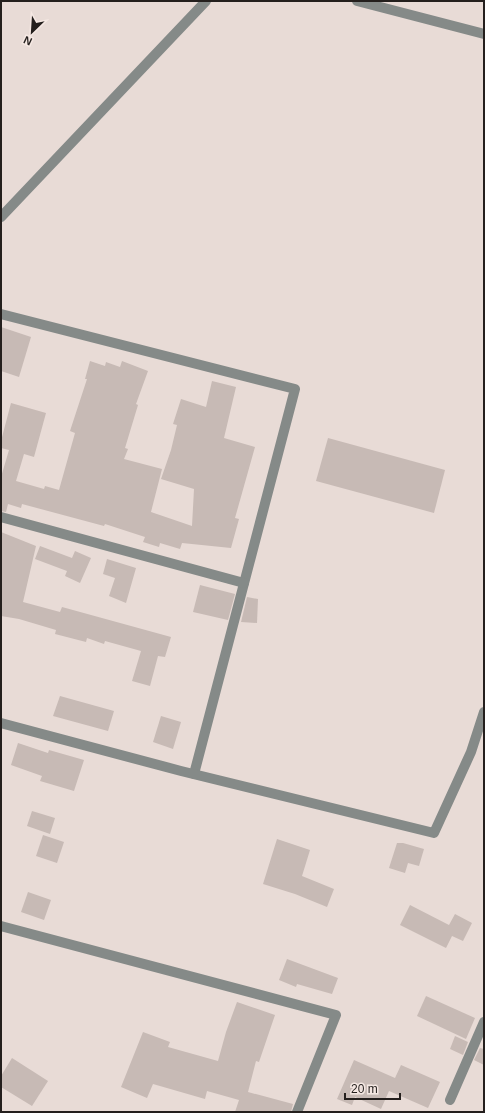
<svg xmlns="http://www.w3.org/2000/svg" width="485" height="1113" viewBox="0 0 485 1113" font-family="Helvetica,sans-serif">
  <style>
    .building { fill: #c7bab5 }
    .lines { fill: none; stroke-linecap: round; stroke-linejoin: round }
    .street { stroke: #858a88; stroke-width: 10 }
  </style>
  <rect width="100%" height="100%" fill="#e8dbd6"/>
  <g class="building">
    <polygon points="1,327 31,337 19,377 1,371"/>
    <polygon points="90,361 105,366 106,362 120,367 122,361 148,371 136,404 138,405 125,448 128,449 124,459 162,469 151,512 192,526 194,489 161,479 171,450 177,425 173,424 181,399 206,407 212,381 236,387 224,438 255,447 235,518 239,519 231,548 182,543 180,549 160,543 159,547 143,542 145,537 105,524 104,526 22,504 21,508 8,504 6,512 1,511 1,477 9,450 1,448 1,441 11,403 46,413 34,457 24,454 16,481 44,489 45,486 59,490 75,433 70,431 87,379 85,379"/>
    <polygon points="328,438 445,470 434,513 316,481"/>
    <polygon points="1,532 36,546 23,602 60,612 62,607 171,637 165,657 158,656 150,686 132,681 141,651 105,641 104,644 87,638 86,642 55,634 56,630 19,619 1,616"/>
    <polygon points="40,546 72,558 75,551 91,558 80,583 65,576 67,571 35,559"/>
    <polygon points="107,559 136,568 126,603 109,596 115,578 103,574"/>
    <polygon points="200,585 235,594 228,620 193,612"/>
    <polygon points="247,597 258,599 257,623 241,622"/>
    <polygon points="60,696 114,711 108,731 53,716"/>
    <polygon points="161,716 181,722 173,749 153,742"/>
    <polygon points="18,743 48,753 49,750 84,760 74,791 40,781 42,776 11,765"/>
    <polygon points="32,811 55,818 50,834 27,826"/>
    <polygon points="43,835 64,842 57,863 36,856"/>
    <polygon points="277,839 310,850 302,876 334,889 327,907 295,894 263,884"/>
    <polygon points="397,843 403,843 424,849 419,866 408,863 405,873 389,868"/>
    <polygon points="28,892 51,900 44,920 21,912"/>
    <polygon points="410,905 449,925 455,914 472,923 463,941 452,936 446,948 400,925"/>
    <polygon points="287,959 338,978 332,994 297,984 296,987 279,980"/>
    <polygon points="426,996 475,1018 466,1039 417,1016"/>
    <polygon points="237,1002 275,1015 259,1062 256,1061 248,1092 293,1104 291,1112 235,1112 239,1100 207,1091 205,1099 153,1084 147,1098 121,1087 143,1032 170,1042 168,1047 218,1061 226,1032"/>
    <polygon points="455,1036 468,1042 463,1055 450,1049"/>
    <polygon points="480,1048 484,1049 484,1065 474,1060"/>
    <polygon points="12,1058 48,1081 32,1106 1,1087 1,1076"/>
    <polygon points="354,1060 395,1078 401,1065 440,1082 428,1108 389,1091 381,1109 355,1097 352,1105 337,1099"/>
  </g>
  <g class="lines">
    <g class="street">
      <polyline points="357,1 484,34"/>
      <polyline points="1,217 206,1"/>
      <polyline points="1,314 295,389 194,774"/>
      <polyline points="1,517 244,583"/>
      <polyline points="1,723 181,771 434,833 471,752 484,712"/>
      <polyline points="1,926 336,1015 297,1112"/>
      <polyline points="450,1100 484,1022"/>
    </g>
  </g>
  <rect width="485" height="1113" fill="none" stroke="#241f1d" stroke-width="4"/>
  <g transform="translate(32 32) rotate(205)" stroke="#f5e8e3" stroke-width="3" paint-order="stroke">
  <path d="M0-3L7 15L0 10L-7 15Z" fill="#241f1d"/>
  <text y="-6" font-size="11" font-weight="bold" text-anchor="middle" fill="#241f1d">N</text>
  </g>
  <path d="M345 1093v6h55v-6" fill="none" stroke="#241f1d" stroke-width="2"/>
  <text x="351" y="1093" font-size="12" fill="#241f1d" stroke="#f5e8e3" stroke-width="3" paint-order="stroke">20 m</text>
</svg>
